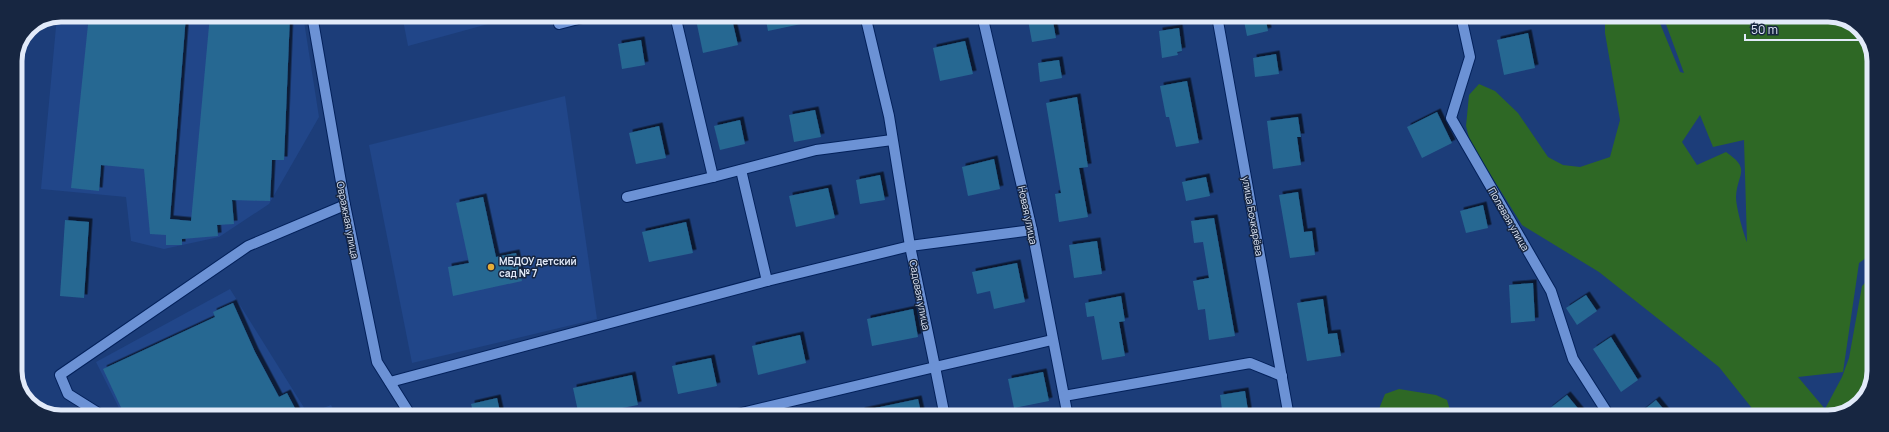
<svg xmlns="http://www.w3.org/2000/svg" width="1889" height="432" viewBox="0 0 1889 432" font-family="Manrope,sans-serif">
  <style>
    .built { fill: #214689 }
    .green { fill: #2e6825; fill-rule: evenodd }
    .building { fill: #276792; filter: url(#shadow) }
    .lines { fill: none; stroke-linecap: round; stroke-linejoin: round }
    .minor-casing { stroke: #03215b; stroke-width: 12 }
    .minor { stroke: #6c92d5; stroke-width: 10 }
    .poi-dot { fill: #e6ad36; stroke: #172641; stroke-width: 1.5 }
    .labels { text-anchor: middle; stroke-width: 3; stroke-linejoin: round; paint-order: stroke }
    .street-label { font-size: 10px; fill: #e2eaf9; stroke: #172641 }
    .poi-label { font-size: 10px; font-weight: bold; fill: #e2eaf9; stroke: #172641; text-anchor: start }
    .rim { fill: none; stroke: #e2eaf9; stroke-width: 5 }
  </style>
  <defs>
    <filter id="shadow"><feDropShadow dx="3.5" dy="-3.5" stdDeviation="0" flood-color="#0009"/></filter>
  </defs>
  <rect width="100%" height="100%" fill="#1c3d79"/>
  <g class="built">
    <polygon points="61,15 303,15 319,117 269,204 219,237 164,249 131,241 126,197 41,189 57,16"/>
    <polygon points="402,15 521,15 408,46"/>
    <polygon points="565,96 597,319 412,363 369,145"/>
    <polygon points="230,289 308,414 331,405 337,416 123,416 96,362"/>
  </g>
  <g class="green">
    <path d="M1605,16H1657L1680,72L1684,73L1663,16H1837L1862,30L1874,58L1873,253L1859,263L1843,372L1798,377L1825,409L1842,377L1849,358L1862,286L1873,275V380L1856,407L1828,417H1753L1751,407L1719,367L1599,272L1522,225L1470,142L1466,126L1469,95L1479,84L1495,91L1518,113L1548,157L1563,165L1580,167L1610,157L1620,120L1605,33ZM1700,115L1713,147L1744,140L1747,242C1743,232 1736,207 1736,197C1737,173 1752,170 1726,152L1697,165L1682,142Z"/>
    <polygon points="1399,389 1436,395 1447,400 1452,417 1379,417 1379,409 1385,394"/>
  </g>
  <g class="building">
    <polygon points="89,15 186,15 170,219 191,221 210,15 290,15 284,160 272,160 270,201 232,200 234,224 217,225 218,236 182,239 182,245 166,245 166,235 150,234 144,169 101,165 99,191 71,188"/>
    <polygon points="695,15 731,15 738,45 703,53"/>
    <polygon points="765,15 814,15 815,21 768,31"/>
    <polygon points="1052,16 1056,38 1032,42 1028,20"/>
    <polygon points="1243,16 1265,16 1268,31 1247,36"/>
    <polygon points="1179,28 1182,51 1177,52 1178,55 1162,58 1159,31"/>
    <polygon points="1528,33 1535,68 1504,75 1497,40"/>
    <polygon points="641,40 645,65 622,69 618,44"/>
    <polygon points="965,41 973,74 940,81 933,48"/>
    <polygon points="1276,54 1279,74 1255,77 1253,58"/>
    <polygon points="1059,60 1062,78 1040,82 1038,63"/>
    <polygon points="1187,81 1199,143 1176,147 1169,117 1166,117 1160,86"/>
    <polygon points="1077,97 1088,167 1079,168 1088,217 1059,222 1055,194 1061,193 1046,103"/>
    <polygon points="815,110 821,137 794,142 789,115"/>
    <polygon points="1437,112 1452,143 1422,158 1407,127"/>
    <polygon points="1298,117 1301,137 1297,137 1301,165 1273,169 1267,121"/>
    <polygon points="740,120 745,144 720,150 714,126"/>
    <polygon points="659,126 666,158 636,164 629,133"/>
    <polygon points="994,159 1000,189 968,196 962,167"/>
    <polygon points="880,175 885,200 860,204 856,180"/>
    <polygon points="1206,177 1210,196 1186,201 1182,182"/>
    <polygon points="828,188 835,218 796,227 789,196"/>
    <polygon points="1298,192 1304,232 1312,231 1315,255 1290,258 1279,195"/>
    <polygon points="483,197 496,257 516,253 522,281 453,296 448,267 469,263 456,203"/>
    <polygon points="1483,205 1488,228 1466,233 1460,211"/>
    <polygon points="1214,218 1235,336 1209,340 1205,309 1198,310 1193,281 1209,278 1203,242 1194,243 1191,221"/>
    <polygon points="65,220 89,222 84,298 60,296"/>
    <polygon points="686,222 693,253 649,262 642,232"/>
    <polygon points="1097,241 1102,274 1074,278 1069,245"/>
    <polygon points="1017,263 1025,302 994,309 990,291 977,294 972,272"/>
    <polygon points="1533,283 1535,321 1511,323 1509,285"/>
    <polygon points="1586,295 1597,311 1577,325 1566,308"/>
    <polygon points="1121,296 1125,321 1119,322 1125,356 1102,360 1094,316 1087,317 1085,303"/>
    <polygon points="1323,299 1328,334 1337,333 1341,356 1307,361 1297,303"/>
    <polygon points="233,303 255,352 279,397 287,393 299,416 125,416 103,369 215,317 213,312"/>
    <polygon points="913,309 918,337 872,346 867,319"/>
    <polygon points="800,335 806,363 758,375 752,346"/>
    <polygon points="1611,337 1638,380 1621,392 1593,349"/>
    <polygon points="711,358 717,386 678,394 672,366"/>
    <polygon points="1043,372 1049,401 1014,408 1008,379"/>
    <polygon points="632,375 638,405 579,416 573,388"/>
    <polygon points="1245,391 1249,417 1223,417 1220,395"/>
    <polygon points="1567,395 1581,412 1575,417 1555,417 1549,409"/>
    <polygon points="497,398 501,416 474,416 471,404"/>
    <polygon points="918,399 922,417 861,416 861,411"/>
    <polygon points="1656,400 1670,417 1635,417"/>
  </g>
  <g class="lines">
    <g class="minor-casing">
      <g id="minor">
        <polyline points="312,15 345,205 377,362 411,416"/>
        <polyline points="675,15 713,177"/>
        <polyline points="982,15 1032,230 1068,417"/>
        <polyline points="1217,16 1289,417"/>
        <polyline points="1461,16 1470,57 1451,118 1551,291 1573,359 1610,417"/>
        <polyline points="559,24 594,15"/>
        <polyline points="741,170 767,281"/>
        <polyline points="627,197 713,177 816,150 892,140"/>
        <polyline points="390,382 767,281 910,246 1032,230"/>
        <polyline points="1064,396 1250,363 1282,376"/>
        <polyline points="103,416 68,394 60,375 248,246 345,205"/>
        <polyline points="729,416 935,367 910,246 889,116 865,15"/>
        <polyline points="945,417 935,367 1052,340"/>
      </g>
    </g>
    <use href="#minor" class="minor"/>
  </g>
  <circle class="poi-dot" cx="491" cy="267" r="4"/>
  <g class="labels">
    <g class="street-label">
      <text transform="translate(1028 215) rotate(78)" y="4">Новая улица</text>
      <text transform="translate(1253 216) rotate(80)" y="4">улица Бочкарёва</text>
      <text transform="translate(1509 219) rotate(60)" y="4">Полевая улица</text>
      <text transform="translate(348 220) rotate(79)" y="4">Овражная улица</text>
      <text transform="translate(920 295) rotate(79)" y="4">Садовая улица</text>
    </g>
    <g class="poi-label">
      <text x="499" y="265">МБДОУ детский<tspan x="499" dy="12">сад № 7</tspan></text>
    </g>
  </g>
  <path d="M0 0H1889V432H0ZM61 22H1828A39 39 0 0 1 1867 61V371A39 39 0 0 1 1828 410H61A39 39 0 0 1 22 371V61A39 39 0 0 1 61 22Z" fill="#172641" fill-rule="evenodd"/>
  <path class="rim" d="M61 22H1828A39 39 0 0 1 1867 61V371A39 39 0 0 1 1828 410H61A39 39 0 0 1 22 371V61A39 39 0 0 1 61 22Z"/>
  <path d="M1745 34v6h113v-6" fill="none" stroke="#e2eaf9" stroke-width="2"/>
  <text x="1751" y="34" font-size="12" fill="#e2eaf9" stroke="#172641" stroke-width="3" paint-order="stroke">50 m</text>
</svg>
